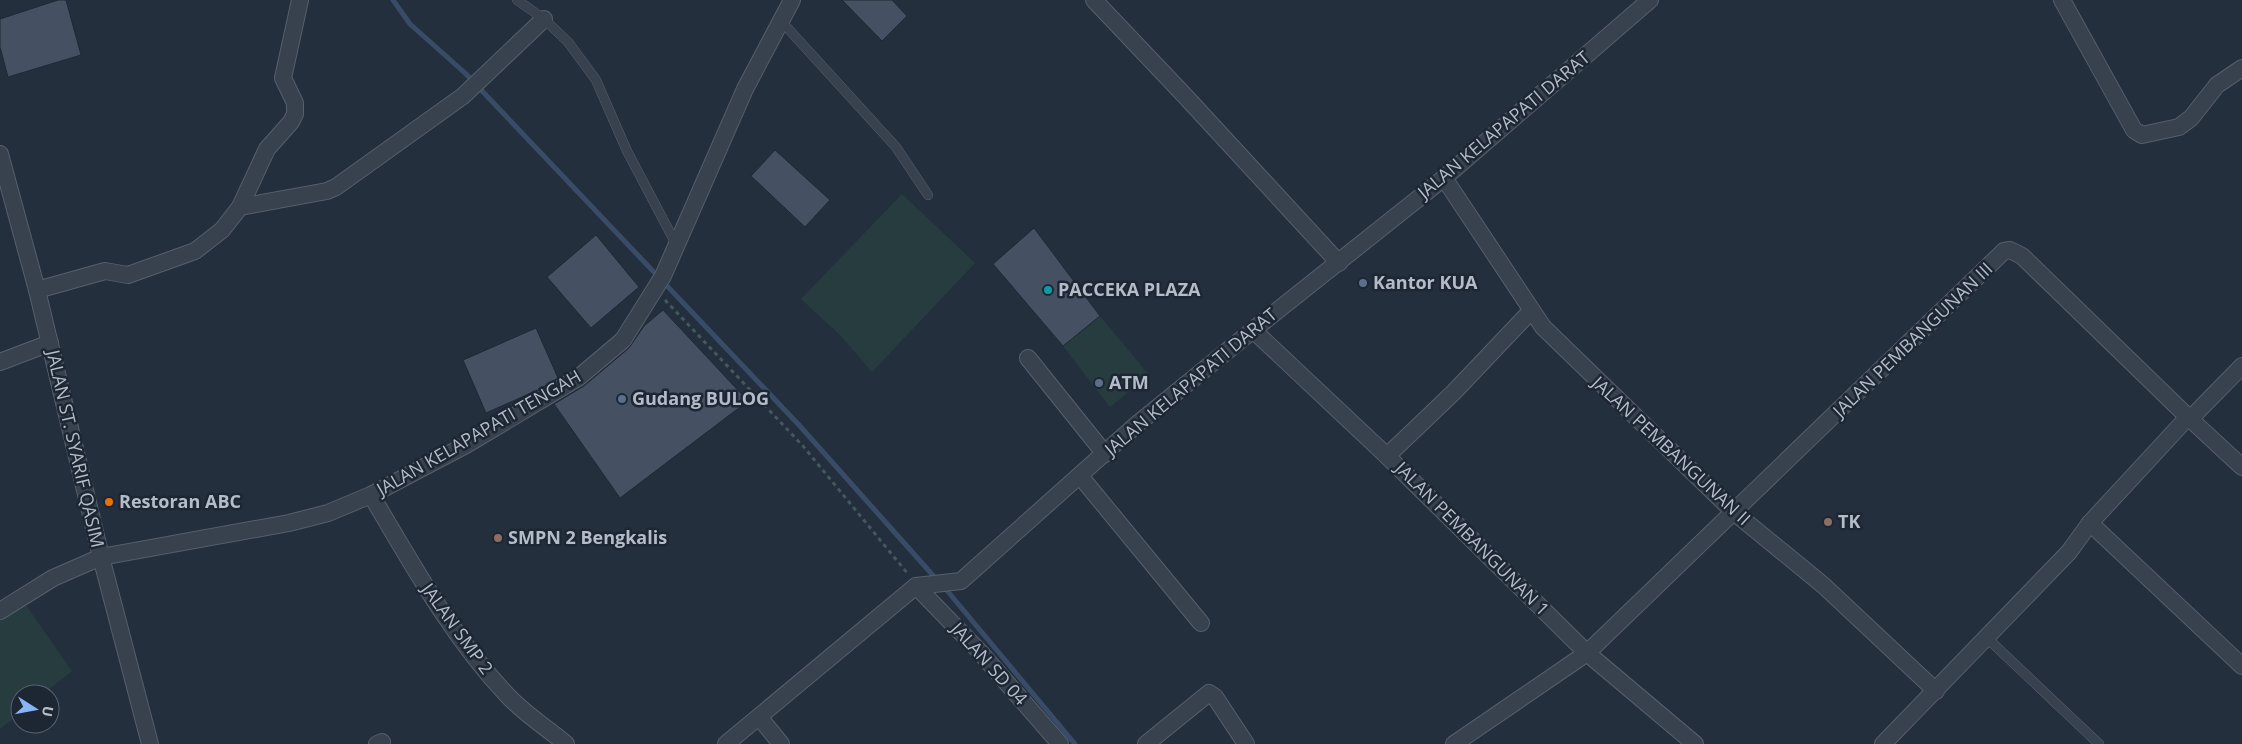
<svg xmlns="http://www.w3.org/2000/svg" width="2242" height="744" viewBox="0 0 2242 744" font-family="'Open Sans',sans-serif">
  <style>
    .green { fill: #263c3f }
    .lines { fill: none; stroke-linecap: round; stroke-linejoin: round }
    .stream { stroke: #394c67; stroke-width: 5 }
    .building { fill: #455162; stroke: #1f2835 }
    .service-casing { stroke: #565f6c; stroke-width: 10 }
    .minor-casing { stroke: #565f6c; stroke-width: 18 }
    .path { stroke: #44595c; stroke-width: 3; stroke-dasharray: 4 4; stroke-linecap: butt }
    .service { stroke: #38414e; stroke-width: 9 }
    .minor { stroke: #38414e; stroke-width: 16 }
    .service-dot { fill: #5c6f8a; stroke: #1d2633; stroke-width: 2 }
    .culture-dot { fill: #0f9aa8; stroke: #1d2633; stroke-width: 2 }
    .food-dot { fill: #e8710a; stroke: #1d2633; stroke-width: 2 }
    .education-dot { fill: #8d6e63; stroke: #1d2633; stroke-width: 2 }
    .labels { text-anchor: middle; stroke-width: 5; stroke-linejoin: round; paint-order: stroke }
    .street-label { font-size: 18px; fill: #b4bcc9; stroke: #1d2633 }
    .poi-label { font-size: 18px; font-weight: bold; fill: #b4bcc9; stroke: #1d2633; text-anchor: start }
  </style>
  <rect width="100%" height="100%" fill="#242f3e"/>
  <g class="green">
    <polygon points="902,194 975,263 872,372 840,335 801,299"/>
    <polygon points="1100,316 1149,375 1110,407 1063,346"/>
    <polygon points="23,601 72,671 43,694 20,694 20,713 0,729 0,619"/>
  </g>
  <g class="lines">
    <g class="stream">
      <polyline points="393,0 410,24 465,73 799,425 938,581"/>
      <polyline points="944,587 1075,744"/>
    </g>
  </g>
  <g class="building">
    <polygon points="58,0 66,0 81,55 8,77 0,47 0,19"/>
    <polygon points="842,0 892,0 907,16 882,41"/>
    <polygon points="775,150 830,200 805,227 751,176"/>
    <polygon points="1034,228 1100,316 1063,346 993,264"/>
    <polygon points="596,235 639,287 591,328 547,277"/>
    <polygon points="663,310 748,401 620,498 554,404 584,386 629,348 644,326"/>
    <polygon points="536,328 558,378 540,389 486,413 463,360"/>
  </g>
  <g class="lines">
    <g class="service-casing">
      <g id="service">
        <polyline points="517,0 544,19 568,42 596,80 627,151 676,244"/>
        <polyline points="782,22 896,147 928,195"/>
        <polyline points="1987,638 2099,744"/>
      </g>
    </g>
    <g class="minor-casing">
      <g id="minor">
        <polyline points="1094,0 1186,97 1339,263"/>
        <polyline points="2062,0 2134,130 2142,135 2179,127 2191,118 2217,85 2242,68"/>
        <polyline points="0,154 37,290 101,557 150,744"/>
        <polyline points="1444,178 1543,327 1735,513 1823,585 1936,691"/>
        <polyline points="240,207 327,191 336,187 463,96 544,19"/>
        <polyline points="37,290 105,271 128,275 195,251 222,230 240,207 267,149 291,122 295,114 295,103 283,78 300,0"/>
        <polyline points="1253,330 1387,456 1587,653 1695,744"/>
        <polyline points="1028,358 1105,454"/>
        <polyline points="0,362 50,343"/>
        <polyline points="2191,418 2242,366"/>
        <polyline points="1387,456 1454,392 1531,311"/>
        <polyline points="1080,476 1201,623"/>
        <path d="M371,495C413,565 451,636 508,696C525,714 547,728 566,744"/>
        <polyline points="2090,523 2242,666"/>
        <polyline points="916,586 980,652 1060,744"/>
        <polyline points="0,611 53,578 101,557 289,523 328,513 371,495 466,445 578,378 623,340 663,276 745,89 792,0"/>
        <polyline points="760,718 781,744"/>
        <polyline points="377,744 382,742"/>
        <polyline points="726,744 916,586 961,581 1136,425 1253,330 1444,178 1650,0"/>
        <polyline points="1146,744 1209,693 1215,697 1246,744"/>
        <polyline points="1454,744 1587,653 2004,251 2010,250 2022,256 2188,417 2242,467"/>
        <polyline points="1883,744 2069,552 2090,523 2188,417"/>
      </g>
    </g>
    <polyline class="path" points="665,300 803,446 908,574"/>
    <use href="#service" class="service"/>
    <use href="#minor" class="minor"/>
  </g>
  <g class="service-dot">
    <circle cx="1363" cy="283" r="5"/>
    <circle cx="1099" cy="383" r="5"/>
    <circle cx="622" cy="399" r="5"/>
  </g>
  <circle class="culture-dot" cx="1048" cy="290" r="5"/>
  <circle class="food-dot" cx="109" cy="502" r="5"/>
  <g class="education-dot">
    <circle cx="1828" cy="522" r="5"/>
    <circle cx="498" cy="538" r="5"/>
  </g>
  <g class="labels">
    <g class="street-label">
      <text transform="translate(1504 125) rotate(-40)" y="6">JALAN KELAPAPATI DARAT</text>
      <text transform="translate(1913 340) rotate(-44)" y="6">JALAN PEMBANGUNAN III</text>
      <text transform="translate(1191 382) rotate(-40)" y="6">JALAN KELAPAPATI DARAT</text>
      <text transform="translate(479 433) rotate(-30)" y="6">JALAN KELAPAPATI TENGAH</text>
      <text transform="translate(75 449) rotate(77)" y="6">JALAN ST. SYARIF QASIM</text>
      <text transform="translate(1671 451) rotate(43)" y="6">JALAN PEMBANGUNAN II</text>
      <text transform="translate(1472 539) rotate(45)" y="6">JALAN PEMBANGUNAN 1</text>
      <text transform="translate(457 629) rotate(54)" y="6">JALAN SMP 2</text>
      <text transform="translate(989 664) rotate(48)" y="6">JALAN SD 04</text>
    </g>
    <g class="poi-label">
      <text x="1373" y="289">Kantor KUA</text>
      <text x="1058" y="296">PACCEKA PLAZA</text>
      <text x="1109" y="389">ATM</text>
      <text x="632" y="405">Gudang BULOG</text>
      <text x="119" y="508">Restoran ABC</text>
      <text x="1838" y="528">TK</text>
      <text x="508" y="544">SMPN 2 Bengkalis</text>
    </g>
  </g>
  <g transform="translate(35 709) rotate(101)"><circle r="24" fill="#1d2633" stroke="#59626f"/>
  <path d="M0-4L9 19L0 12L-9 19Z" fill="#8ab4f8"/>
  <text y="-8" font-size="14" font-weight="bold" text-anchor="middle" fill="#b4bcc9">U</text>
  </g>
</svg>
